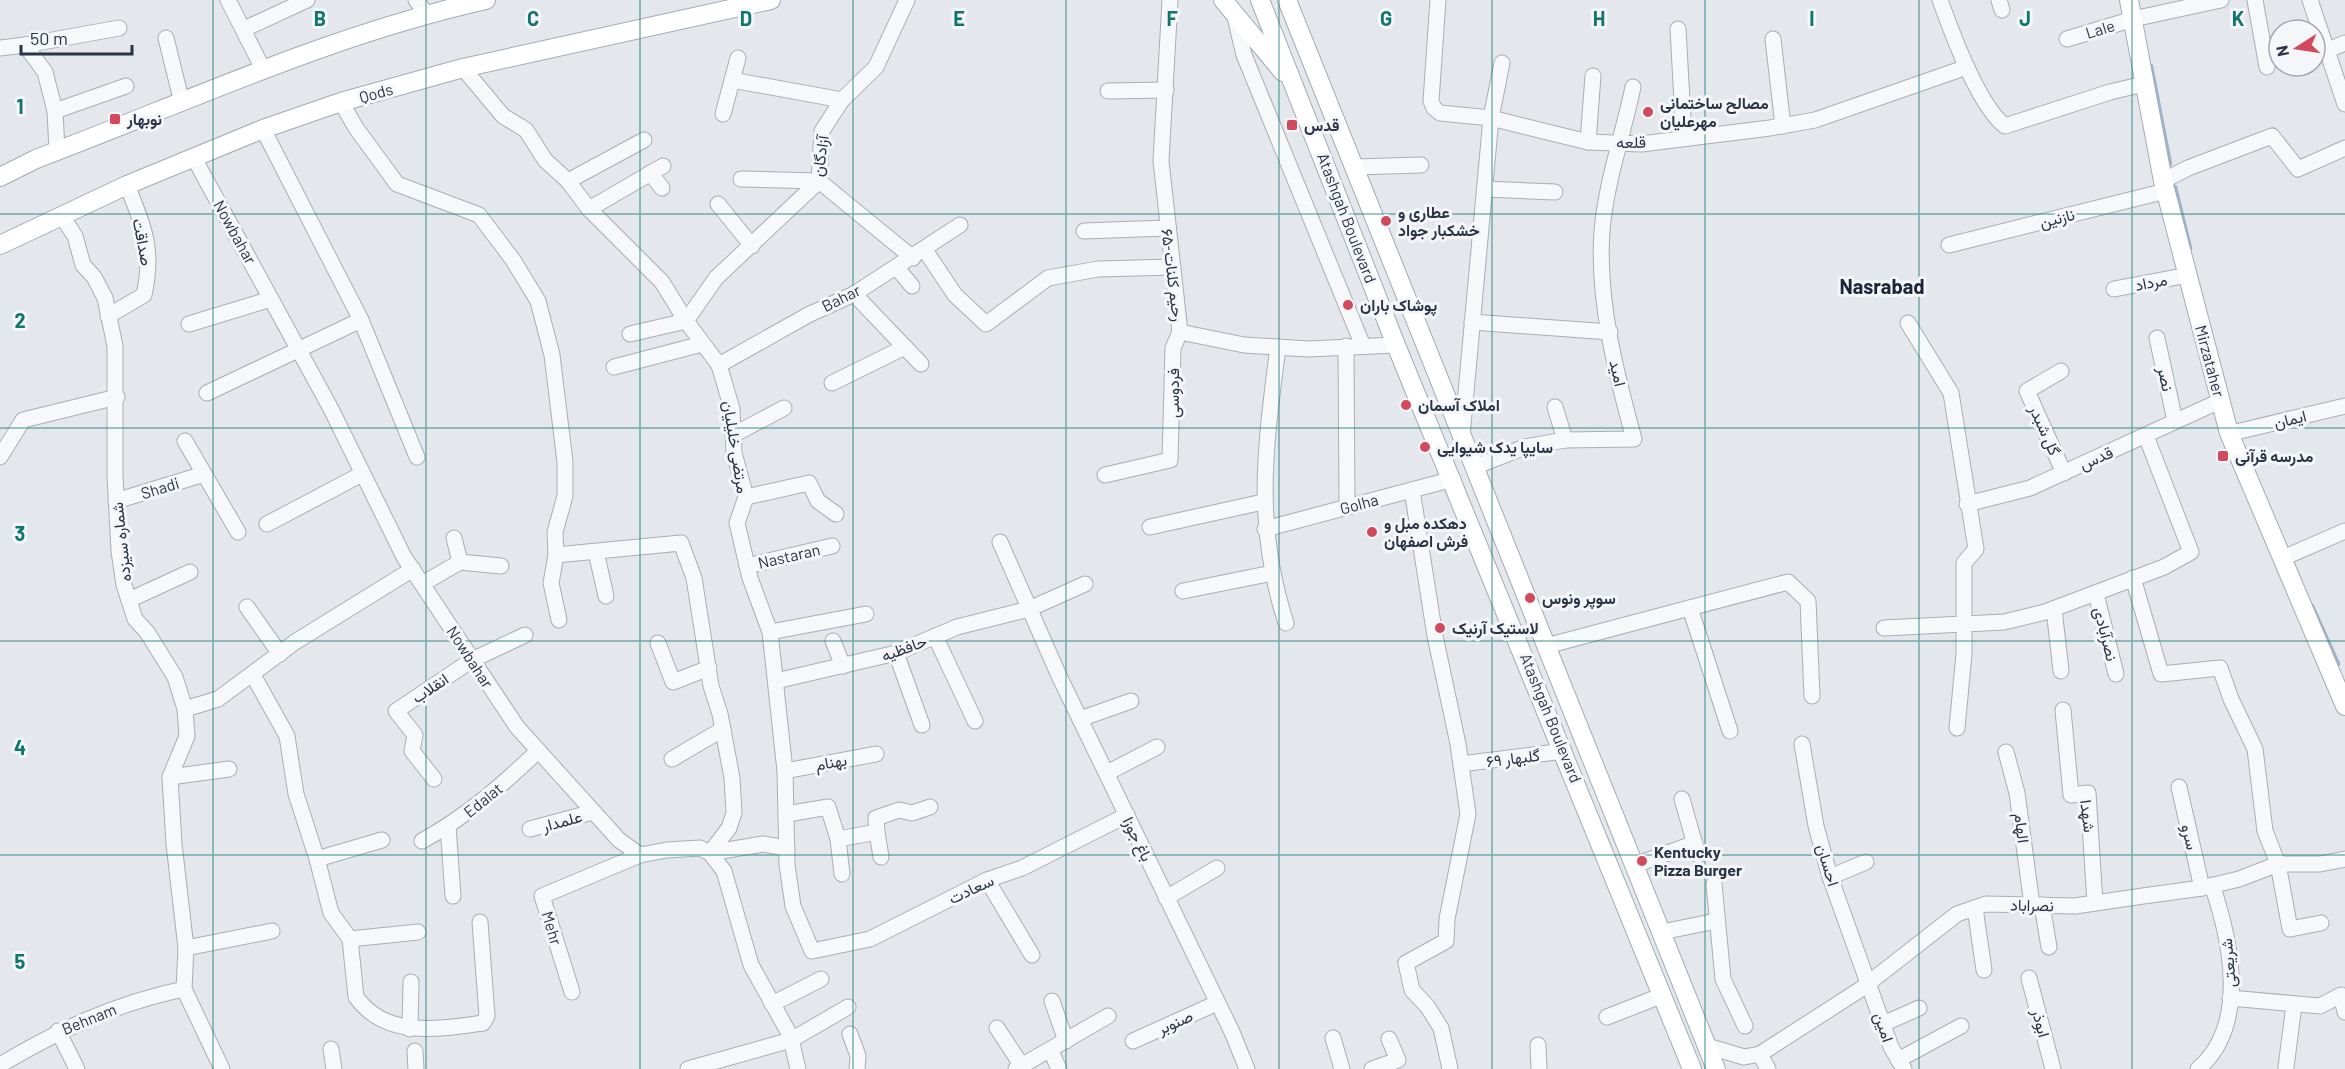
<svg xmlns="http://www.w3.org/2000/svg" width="2345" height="1069" viewBox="0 0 2345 1069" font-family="Barlow,Vazirmatn,sans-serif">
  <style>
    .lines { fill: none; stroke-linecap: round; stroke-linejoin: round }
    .stream { stroke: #9fb4cc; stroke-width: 4.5 }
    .minor-casing { stroke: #a9aeb7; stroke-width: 17 }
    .major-casing { stroke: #a3abb8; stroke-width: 20 }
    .minor { stroke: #f7f8fa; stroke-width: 15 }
    .major { stroke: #fff; stroke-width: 18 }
    .grid { fill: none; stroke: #0f766e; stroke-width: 1.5; stroke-opacity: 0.55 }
    .poi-dot { fill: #d1495b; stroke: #f4f6f9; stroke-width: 2 }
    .labels { text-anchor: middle; stroke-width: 6; stroke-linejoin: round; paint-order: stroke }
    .street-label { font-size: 16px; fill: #2b3445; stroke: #f4f6f9 }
    .poi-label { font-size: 16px; font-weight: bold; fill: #2b3445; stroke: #f4f6f9; text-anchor: start }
    .quarter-label { font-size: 20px; font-weight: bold; fill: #1d2536; stroke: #f4f6f9 }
    .grid-label { font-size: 20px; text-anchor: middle; font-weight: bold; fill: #0f766e; stroke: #f4f6f9; stroke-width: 6; stroke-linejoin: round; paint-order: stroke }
  </style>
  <rect width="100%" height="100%" fill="#e4e7ec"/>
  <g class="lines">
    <g class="stream">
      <polyline points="2151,66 2170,164"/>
      <polyline points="2175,187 2190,248"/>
      <polyline points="2312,606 2338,664"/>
    </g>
    <g class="minor-casing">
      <g id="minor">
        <polyline points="228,0 263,69"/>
        <polyline points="416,0 426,13"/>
        <polyline points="1170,0 1161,161 1180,332 1244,345 1308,349 1396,345"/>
        <polyline points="1438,0 1431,101 1434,108 1440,113 1491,118 1588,142 1641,144 1770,128 1815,120 1967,67"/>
        <path d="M1940,0C1952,33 1978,105 2005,126L2110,92L2144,84"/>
        <polyline points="1999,0 2002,10"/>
        <polyline points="2255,0 2267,67"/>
        <polyline points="2310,0 2345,104"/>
        <polyline points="1234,13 1244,55 1363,346"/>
        <polyline points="244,29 307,0"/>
        <polyline points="1678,29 1684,137"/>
        <polyline points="166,38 182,103"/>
        <polyline points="1773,39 1783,126"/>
        <polyline points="2067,39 2133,19 2221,0"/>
        <polyline points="25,45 119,28"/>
        <polyline points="0,48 25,45 45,72 55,111 57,151"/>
        <polyline points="2328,50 2345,43"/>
        <polyline points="463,68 503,116 526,130 545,160 568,181 589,209 662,282 686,321 719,365 732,409 734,453 746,497 737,523 750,578 770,632 785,771 787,865 793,906 812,951 870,939 987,880 1022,868 1127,815"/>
        <polyline points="732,80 842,100"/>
        <polyline points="1108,91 1166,90"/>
        <polyline points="341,102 356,128 397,184 479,215 513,260 538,301 552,355 565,462 565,496 555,532 556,555 681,543 694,578 711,686 720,714 732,778 734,813 729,828 710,853"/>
        <polyline points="55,111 126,86"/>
        <polyline points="723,114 738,58"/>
        <polyline points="263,129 361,320 417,457"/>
        <polyline points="1588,142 1593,76"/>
        <polyline points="194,158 331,409 404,557 517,727 619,840 640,855 667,850 700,848 710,853 724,871 751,965 790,1035 798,1069"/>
        <polyline points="1354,167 1421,165"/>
        <polyline points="650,173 662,188"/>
        <polyline points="741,179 819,181 913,258"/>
        <polyline points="568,181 644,140"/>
        <polyline points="2163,181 2188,168 2272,136 2298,169 2345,148"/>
        <polyline points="1485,189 1555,192"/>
        <polyline points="718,204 752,246"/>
        <polyline points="589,209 663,166"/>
        <polyline points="61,215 75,236 83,265 94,277 105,298 115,346 115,476 119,551 124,585 135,619 147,632 175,677 185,709 187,736 170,777 174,844 186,948 184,989 222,1069"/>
        <polyline points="1084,231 1167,228"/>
        <polyline points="1949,245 2166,191"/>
        <polyline points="925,250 955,295 986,324 1048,278 1098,269 1173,267"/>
        <polyline points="897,268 912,286"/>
        <polyline points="2114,289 2188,275"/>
        <polyline points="854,294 921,364"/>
        <path d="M108,316L144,295C154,249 144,227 127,185"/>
        <polyline points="1472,322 1610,332"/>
        <polyline points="1908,323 1951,393 1976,549 1964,563 1964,654 1957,728"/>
        <polyline points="189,324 271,299"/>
        <polyline points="630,334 686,321 716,278 819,181 822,131 842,100 876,67 907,0"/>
        <polyline points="2157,338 2175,421"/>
        <polyline points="1346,346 1347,507"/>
        <path d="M1278,347C1265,448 1254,524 1286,623"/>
        <polyline points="719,365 808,315 854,294 960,225"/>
        <polyline points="614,367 702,344"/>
        <polyline points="2061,371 2027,391 2064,473"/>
        <polyline points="832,383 905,347"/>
        <polyline points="207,393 361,320"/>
        <polyline points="1555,407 1565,440"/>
        <polyline points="2236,432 2345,406"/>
        <polyline points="733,435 784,408"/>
        <polyline points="1462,436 1491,118 1502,63"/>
        <polyline points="185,441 238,532"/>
        <polyline points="0,457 23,420 117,397"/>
        <path d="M1474,467L1525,447L1565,440L1634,439C1616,373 1597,300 1602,231C1606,182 1623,135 1633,87"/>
        <polyline points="1105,475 1170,460 1173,348 1180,332"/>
        <polyline points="1412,490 1435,636 1458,744 1468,814 1447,919 1446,941 1406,963 1412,990 1427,1006 1441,1028 1450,1069"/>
        <polyline points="746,497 809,483 818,501 836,514"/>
        <polyline points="116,501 204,474"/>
        <polyline points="1967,504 2030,488 2220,401"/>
        <polyline points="267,524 362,474"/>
        <polyline points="1150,527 1263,502"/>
        <polyline points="1265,529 1453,479"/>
        <polyline points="454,538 460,562"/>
        <polyline points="1000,542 1060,678 1232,1032 1247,1069"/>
        <polyline points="596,552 606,596"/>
        <polyline points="556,555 551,583 559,620"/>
        <polyline points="2283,558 2345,531"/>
        <polyline points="747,566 832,546"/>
        <polyline points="2133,578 2161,674 2220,668 2231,699 2255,749 2265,831 2278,864 2290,929 2321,923"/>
        <polyline points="422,584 460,562 501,566"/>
        <polyline points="1183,591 1272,573"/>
        <polyline points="2096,594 2116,674"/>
        <polyline points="129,600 190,572"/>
        <polyline points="247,607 280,654"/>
        <polyline points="1690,608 1730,731"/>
        <polyline points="2054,609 2061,671"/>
        <polyline points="1884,628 2004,622 2045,612 2164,567 2191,552 2146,436"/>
        <polyline points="770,632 866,614"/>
        <polyline points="935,636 975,721"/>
        <polyline points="833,641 843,666"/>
        <polyline points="658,643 673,682 709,668"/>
        <polyline points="1546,646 1788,582 1808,601 1812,696"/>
        <polyline points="896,653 922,725"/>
        <path d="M253,675L287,736L296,794L317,859L331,913L350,939L356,997C386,1039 440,1029 483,1023L487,1016L480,922"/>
        <polyline points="776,681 896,653 957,627 1029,609 1085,584"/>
        <polyline points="185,709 218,699 295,642 413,569"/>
        <polyline points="2063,710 2071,795 2088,793 2095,903"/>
        <polyline points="1080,719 1131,701"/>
        <polyline points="1802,744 1816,826 1830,877 1891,1047 1904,1069"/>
        <polyline points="2006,752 2017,793 2032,905"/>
        <polyline points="672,759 723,729"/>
        <polyline points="1461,764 1564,751"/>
        <polyline points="785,771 876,754"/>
        <polyline points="1107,773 1157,747"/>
        <polyline points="170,777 229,769"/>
        <polyline points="434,779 412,751 415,735 396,711 472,660 525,635"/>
        <polyline points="2179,787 2202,888"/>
        <polyline points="1682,799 1698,855"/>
        <polyline points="787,814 828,807 838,839 877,832 876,818 899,810 912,813 930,807"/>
        <polyline points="448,826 453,896"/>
        <polyline points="530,829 593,812"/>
        <polyline points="877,832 881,857"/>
        <polyline points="838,839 842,874"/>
        <path d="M422,841C467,816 501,786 538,751"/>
        <polyline points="710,853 763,844 787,848"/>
        <polyline points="317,859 382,840"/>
        <polyline points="1635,865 1695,843"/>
        <polyline points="1830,877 1866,862"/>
        <polyline points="987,880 1032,955"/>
        <polyline points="1714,884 1723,979 1745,1026"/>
        <polyline points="1166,898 1217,868"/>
        <polyline points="2042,905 2049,947"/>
        <polyline points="1975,908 1984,970"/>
        <polyline points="1662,932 1716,921"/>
        <polyline points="350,939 418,932"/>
        <polyline points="186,948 272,931"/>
        <polyline points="2029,978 2053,1069"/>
        <polyline points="572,992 542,896 640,855"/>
        <polyline points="2230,998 2320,1006 2341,995 2345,1012"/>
        <polyline points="1052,1001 1066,1041"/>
        <polyline points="772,1004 821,979"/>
        <polyline points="1607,1017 1663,995"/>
        <polyline points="1883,1024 1919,1008"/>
        <polyline points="997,1028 1022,1066"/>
        <polyline points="410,1029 411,982"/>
        <polyline points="58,1031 77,1069"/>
        <polyline points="850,1034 858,1056 857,1069"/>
        <polyline points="1333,1038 1342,1069"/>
        <polyline points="1133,1041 1217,1003"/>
        <polyline points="1538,1045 1539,1069"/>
        <polyline points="1707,1046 1744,1057 1760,1054 1861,989 1957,914 1986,904 2075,906 2143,896 2202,888 2239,879 2278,864 2320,864 2345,859"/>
        <polyline points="331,1049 334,1069"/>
        <polyline points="415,1051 416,1069"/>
        <polyline points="1051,1051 1059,1069"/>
        <polyline points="1760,1054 1768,1069"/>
        <polyline points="1898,1060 1961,1026"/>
        <path d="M0,1065C59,1030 116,1003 184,989"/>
        <polyline points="2286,1067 2294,1005"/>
        <polyline points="688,1069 791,1040 848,1007"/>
        <polyline points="1016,1069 1108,1016"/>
        <polyline points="1372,1069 1398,1060 1389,1039"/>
        <path d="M2198,1069C2249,1025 2231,941 2212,885"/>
      </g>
    </g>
    <g class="major-casing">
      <g id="major">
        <polyline points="1223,0 1283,72"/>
        <polyline points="1260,0 1396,345 1692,1069"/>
        <polyline points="1287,0 1716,1069"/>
        <polyline points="2129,0 2163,181 2229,433 2345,706"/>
        <path d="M0,177L36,159C185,103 329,35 486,0"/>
        <polyline points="0,245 127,185 263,129 341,102 463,68 771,0"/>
      </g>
    </g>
    <use href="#minor" class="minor"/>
    <use href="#major" class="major"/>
  </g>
  <path class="grid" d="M213,0V1069M426,0V1069M640,0V1069M853,0V1069M1066,0V1069M1279,0V1069M1492,0V1069M1705,0V1069M1919,0V1069M2132,0V1069M0,214H2345M0,428H2345M0,641H2345M0,855H2345"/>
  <g class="poi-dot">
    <circle cx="1648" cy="112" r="6"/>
    <rect x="109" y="113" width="12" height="12" rx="3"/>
    <rect x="1286" y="119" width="12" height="12" rx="3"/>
    <circle cx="1386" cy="221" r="6"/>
    <circle cx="1348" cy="305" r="6"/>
    <circle cx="1406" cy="405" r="6"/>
    <circle cx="1425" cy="447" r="6"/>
    <rect x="2217" y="450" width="12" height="12" rx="3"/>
    <circle cx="1372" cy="532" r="6"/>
    <circle cx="1530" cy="598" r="6"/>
    <circle cx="1440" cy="628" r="6"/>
    <circle cx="1642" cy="861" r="6"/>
  </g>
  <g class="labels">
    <g class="street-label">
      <text transform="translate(2100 29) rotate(-17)" y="6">Lale</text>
      <text transform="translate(376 93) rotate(-16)" y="6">Qods</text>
      <text transform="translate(1631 142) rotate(-1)" y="6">قلعه</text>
      <text transform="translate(820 156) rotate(-82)" y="6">آزادگان</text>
      <text transform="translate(1347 218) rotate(69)" y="6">Atashgah Boulevard</text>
      <text transform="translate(2057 218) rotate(-14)" y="6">نازنین</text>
      <text transform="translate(235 232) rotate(61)" y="6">Nowbahar</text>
      <text transform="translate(143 242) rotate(79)" y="6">صداقت</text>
      <text transform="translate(1173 275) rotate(83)" y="6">۶۵-رحیم کلنات</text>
      <text transform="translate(2151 282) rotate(-11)" y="6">مرداد</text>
      <text transform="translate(841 298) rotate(-27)" y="6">Bahar</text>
      <text transform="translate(2210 361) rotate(75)" y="6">Mirzataher</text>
      <text transform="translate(1618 373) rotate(77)" y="6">امید</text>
      <text transform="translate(2166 379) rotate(78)" y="6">نصر</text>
      <text transform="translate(1173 393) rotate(-90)" y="6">فردوسی</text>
      <text transform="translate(2290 419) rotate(-14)" y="6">ایمان</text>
      <text transform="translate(2045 430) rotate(66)" y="6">گل شبدر</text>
      <text transform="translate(736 447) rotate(81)" y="6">مرتضی خلیلیان</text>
      <text transform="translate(2096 458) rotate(-24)" y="6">قدس</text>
      <text transform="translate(160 488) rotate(-17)" y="6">Shadi</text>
      <text transform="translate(1359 504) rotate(-15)" y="6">Golha</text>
      <text transform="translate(121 542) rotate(-96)" y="6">شماره سیزده</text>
      <text transform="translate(789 556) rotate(-13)" y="6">Nastaran</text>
      <text transform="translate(2106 634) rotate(76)" y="6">نصرآبادی</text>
      <text transform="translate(904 648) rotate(-20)" y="6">حافظیه</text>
      <text transform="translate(470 657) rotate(57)" y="6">Nowbahar</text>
      <text transform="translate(430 688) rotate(-34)" y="6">انقلاب</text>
      <text transform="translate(1551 718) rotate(68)" y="6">Atashgah Boulevard</text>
      <text transform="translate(1513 758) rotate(-7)" y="6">۶۹ گلبهار</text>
      <text transform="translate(831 762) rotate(-10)" y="6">بهنام</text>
      <text transform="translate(483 800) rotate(-39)" y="6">Edalat</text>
      <text transform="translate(2088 816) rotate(83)" y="6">شهدا</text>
      <text transform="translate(562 821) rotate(-15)" y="6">علمدار</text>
      <text transform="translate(2022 828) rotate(83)" y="6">الهام</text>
      <text transform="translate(2190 837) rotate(77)" y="6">سرو</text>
      <text transform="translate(1138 839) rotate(64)" y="6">باغ جوزا</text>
      <text transform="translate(1828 865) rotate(73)" y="6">احسان</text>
      <text transform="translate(971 889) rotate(-25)" y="6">سعادت</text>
      <text transform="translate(2032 905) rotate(1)" y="6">نصراباد</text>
      <text transform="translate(552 928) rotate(73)" y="6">Mehr</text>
      <text transform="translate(2228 963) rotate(-95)" y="6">شریعتی</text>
      <text transform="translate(89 1019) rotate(-22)" y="6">Behnam</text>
      <text transform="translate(1175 1022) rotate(-24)" y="6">صنوبر</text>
      <text transform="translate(2041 1023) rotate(75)" y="6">ابوذر</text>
      <text transform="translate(1884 1027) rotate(71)" y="6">امین</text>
    </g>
    <g class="poi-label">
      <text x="1660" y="109">مصالح ساختمانی<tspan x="1660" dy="18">مهرعلیان</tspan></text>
      <text x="127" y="125">نوبهار</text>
      <text x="1304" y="131">قدس</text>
      <text x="1398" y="218">عطاری و<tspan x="1398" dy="18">خشکبار جواد</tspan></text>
      <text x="1360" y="311">پوشاک باران</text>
      <text x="1418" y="411">املاک آسمان</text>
      <text x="1437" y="453">سایپا یدک شیوایی</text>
      <text x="2235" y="462">مدرسه قرآنی</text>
      <text x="1384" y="529">دهکده مبل و<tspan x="1384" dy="18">فرش اصفهان</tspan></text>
      <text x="1542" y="604">سوپر ونوس</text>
      <text x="1452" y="634">لاستیک آرنیک</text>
      <text x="1654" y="858">Kentucky<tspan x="1654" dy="18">Pizza Burger</tspan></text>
    </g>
    <g class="quarter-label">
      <text x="1882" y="294">Nasrabad</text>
    </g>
  </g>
  <g class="grid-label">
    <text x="320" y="26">B</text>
    <text x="533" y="26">C</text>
    <text x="746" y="26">D</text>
    <text x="959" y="26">E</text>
    <text x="1172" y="26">F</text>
    <text x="1386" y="26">G</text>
    <text x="1599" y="26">H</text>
    <text x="1812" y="26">I</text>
    <text x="2025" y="26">J</text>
    <text x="2238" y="26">K</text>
    <text x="20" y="114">1</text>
    <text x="20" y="328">2</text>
    <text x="20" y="541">3</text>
    <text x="20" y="755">4</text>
    <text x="20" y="969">5</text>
  </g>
  <g transform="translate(2297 48) rotate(258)"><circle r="28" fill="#f4f6f9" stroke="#a4a8b1" stroke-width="1.5"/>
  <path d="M0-4.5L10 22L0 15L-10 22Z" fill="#d1495b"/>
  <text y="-9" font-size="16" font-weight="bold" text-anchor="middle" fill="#2b3445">N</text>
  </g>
  <path d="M21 45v9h111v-9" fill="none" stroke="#2b3445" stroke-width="3"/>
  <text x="30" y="45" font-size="18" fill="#2b3445" stroke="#f4f6f9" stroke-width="4.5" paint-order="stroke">50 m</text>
</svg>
